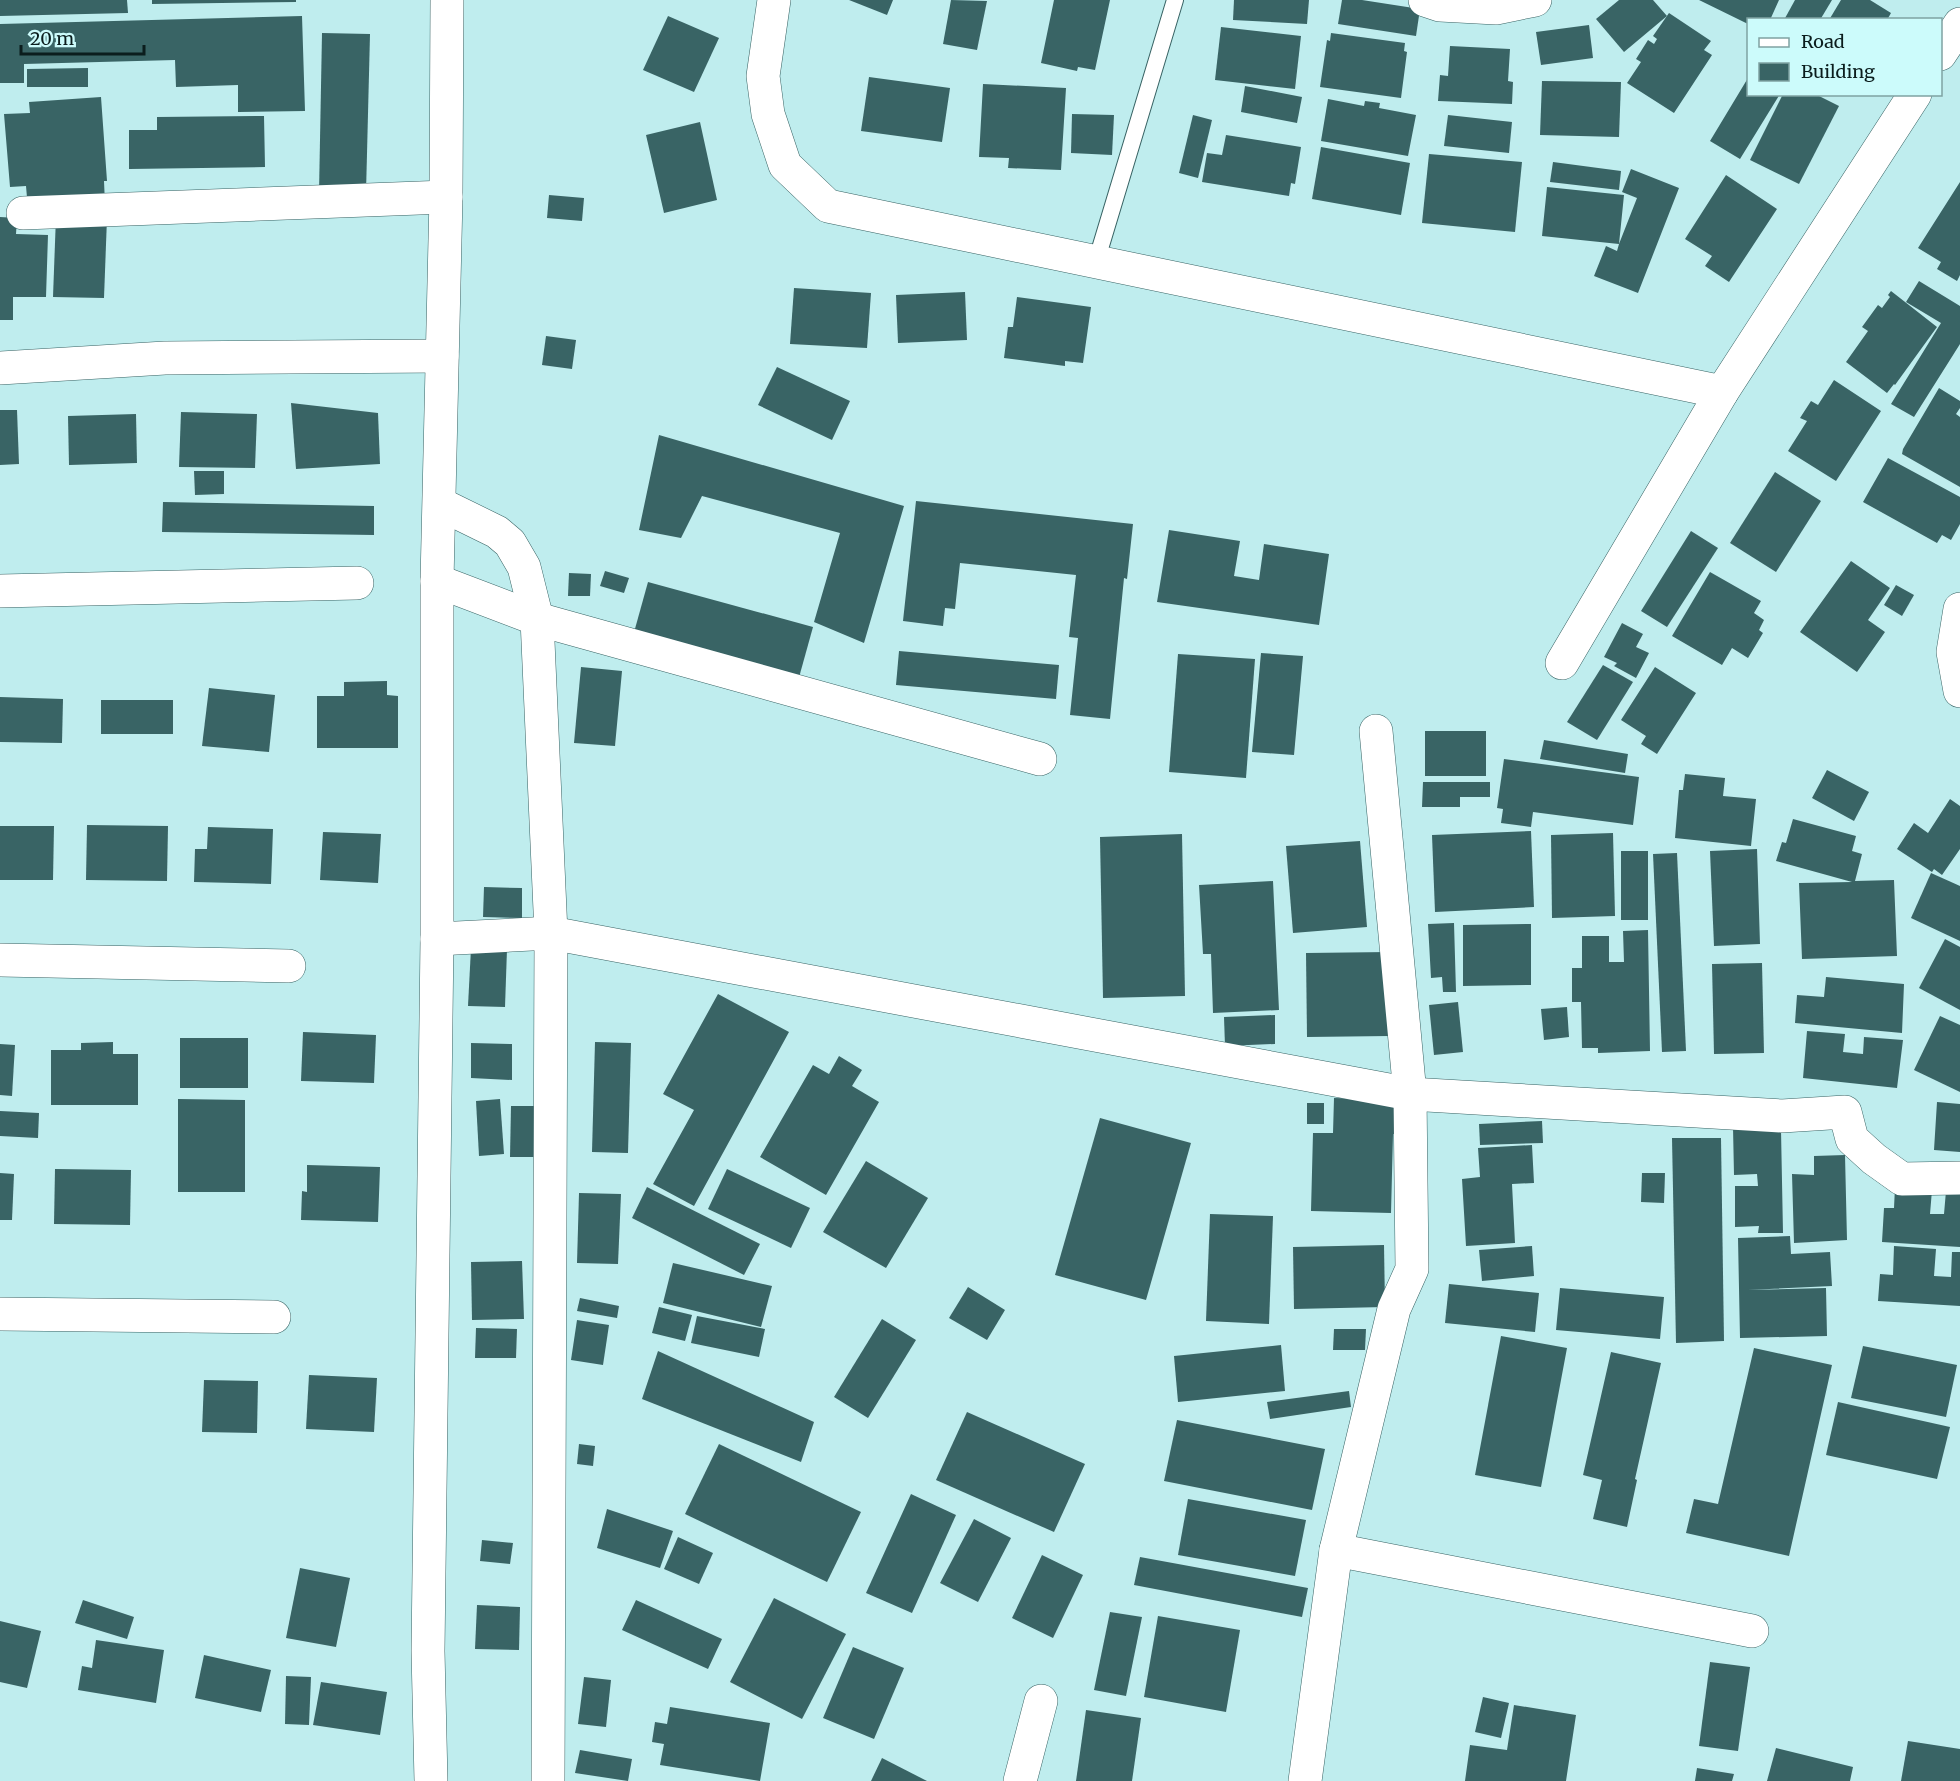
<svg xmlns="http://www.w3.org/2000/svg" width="1960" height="1781" viewBox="0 0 1960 1781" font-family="Merriweather,serif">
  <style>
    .building { fill: #396465 }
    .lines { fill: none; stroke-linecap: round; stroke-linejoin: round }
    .lane-casing { stroke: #386364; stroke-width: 18 }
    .street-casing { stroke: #386364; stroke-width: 34 }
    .lane { stroke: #fff; stroke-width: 16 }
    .street { stroke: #fff; stroke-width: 33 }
  </style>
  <rect width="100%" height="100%" fill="#bfedee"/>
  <g class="building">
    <polygon points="0,0 127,0 128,13 0,16"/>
    <polygon points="152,0 296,0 296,2 152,4"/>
    <polygon points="849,0 893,0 887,15"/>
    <polygon points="951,0 987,1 977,50 943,44"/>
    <polygon points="1054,0 1110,0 1095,70 1078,67 1077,71 1041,63"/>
    <polygon points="1234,0 1309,0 1307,24 1233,20"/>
    <polygon points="1342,0 1362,0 1420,9 1416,36 1338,24"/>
    <polygon points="1619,0 1653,0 1667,16 1624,52 1596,19"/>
    <polygon points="1699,0 1779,0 1770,20 1748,20 1748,24"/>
    <polygon points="1795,0 1832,0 1820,20 1784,20"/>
    <polygon points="1841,0 1870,0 1891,13 1887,20 1829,20"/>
    <polygon points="1669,13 1711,41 1704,50 1712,55 1674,113 1627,83 1641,62 1636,59 1648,40 1654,44 1657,39 1653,36"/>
    <polygon points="302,16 305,111 238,112 238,85 176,87 175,60 24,64 24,83 0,83 0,24"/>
    <polygon points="668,16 719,38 694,92 643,70"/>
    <polygon points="1589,25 1593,58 1541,65 1536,32"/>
    <polygon points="1221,27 1301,36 1295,89 1215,80"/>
    <polygon points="322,33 370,34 366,193 319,193"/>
    <polygon points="1331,33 1405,43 1404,51 1407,52 1401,98 1320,87 1327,40 1330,41"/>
    <polygon points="1450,46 1510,49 1508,81 1513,82 1512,104 1438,101 1440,75 1448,76"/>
    <polygon points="88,68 88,87 27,87 27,69"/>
    <polygon points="869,77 950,88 942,142 861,131"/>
    <polygon points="1748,78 1748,94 1780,94 1740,159 1710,141"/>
    <polygon points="1542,81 1621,82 1619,137 1540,135"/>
    <polygon points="983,84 1066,88 1061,170 1008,168 1009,158 979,157"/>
    <polygon points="1245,86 1302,97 1297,123 1241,112"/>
    <polygon points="1783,94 1815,94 1839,106 1799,184 1750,160"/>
    <polygon points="101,97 107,181 104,181 105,204 28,209 26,186 10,187 4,114 30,113 29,102"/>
    <polygon points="1328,99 1364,106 1365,101 1380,103 1379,108 1416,115 1408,156 1321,141"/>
    <polygon points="1072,114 1114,115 1112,155 1071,153"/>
    <polygon points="1193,115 1212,120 1198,178 1179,173"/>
    <polygon points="1448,115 1512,122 1509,153 1444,146"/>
    <polygon points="264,116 265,167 129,169 129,130 157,130 157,117"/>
    <polygon points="700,122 717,200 664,213 646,135"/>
    <polygon points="1226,135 1301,147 1295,184 1291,183 1289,196 1202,182 1207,153 1222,155"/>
    <polygon points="1321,147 1410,163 1401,215 1312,199"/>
    <polygon points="1429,154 1522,162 1515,232 1422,223"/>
    <polygon points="1553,162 1621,171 1619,190 1550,182"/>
    <polygon points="1631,169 1679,188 1638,293 1594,276 1606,246 1617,251 1619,244 1542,236 1547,187 1624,195 1619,244 1637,198 1622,192"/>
    <polygon points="1726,175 1777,209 1729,282 1705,266 1712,256 1685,239"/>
    <polygon points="1960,182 1960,275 1957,281 1937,269 1941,262 1918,248"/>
    <polygon points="549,195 584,198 582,221 547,218"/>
    <polygon points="56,216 107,218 104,298 53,297"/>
    <polygon points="0,217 17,218 16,234 48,235 46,297 13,297 13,320 0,320"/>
    <polygon points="1919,281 1960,306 1960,344 1914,417 1891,404 1941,323 1906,302"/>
    <polygon points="794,288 871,293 867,348 790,344"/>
    <polygon points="1891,291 1937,327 1895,385 1894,384 1887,393 1846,362 1868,331 1862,327 1878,305 1882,308 1890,297 1888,295"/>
    <polygon points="965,292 967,340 898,343 896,295"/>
    <polygon points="1017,297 1091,307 1083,363 1065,361 1065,366 1004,358 1008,327 1013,327"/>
    <polygon points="546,336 576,340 572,369 542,365"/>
    <polygon points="777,367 850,401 832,440 758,405"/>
    <polygon points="1834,380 1881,411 1836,481 1788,451 1807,421 1800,418 1811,401 1818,405"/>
    <polygon points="1939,388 1960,401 1960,408 1956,414 1960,417 1960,487 1902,454 1903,449"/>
    <polygon points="291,403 378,413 380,464 296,469"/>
    <polygon points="0,410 17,410 19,464 0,465"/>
    <polygon points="181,412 257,414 255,468 179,467"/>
    <polygon points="136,414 137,463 69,465 68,416"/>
    <polygon points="659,435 904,506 864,643 814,622 840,533 702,496 681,538 639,530"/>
    <polygon points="1888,458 1960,497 1960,524 1951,540 1942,535 1937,543 1863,502"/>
    <polygon points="194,471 224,471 224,494 195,495"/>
    <polygon points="1775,472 1821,501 1776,572 1730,543"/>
    <polygon points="916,501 1133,524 1127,579 1124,578 1110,719 1070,715 1078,638 1069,637 1076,575 960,563 955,609 945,608 943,626 903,621"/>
    <polygon points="163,502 374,506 374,535 162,532"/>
    <polygon points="1169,530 1240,541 1234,576 1259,580 1264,544 1329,554 1319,625 1157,602"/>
    <polygon points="1691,531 1718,548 1667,627 1641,611"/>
    <polygon points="1851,561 1890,588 1868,620 1885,632 1857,672 1800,632"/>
    <polygon points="605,571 629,578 624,593 600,586"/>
    <polygon points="1710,572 1761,601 1754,613 1764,620 1759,630 1763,633 1748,658 1732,648 1722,665 1672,636"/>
    <polygon points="569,573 591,574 590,596 568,596"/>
    <polygon points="648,582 813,627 798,681 633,636"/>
    <polygon points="1896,585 1914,595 1902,616 1884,605"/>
    <polygon points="1622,623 1643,634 1636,647 1649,653 1636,678 1614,666 1617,663 1604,657"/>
    <polygon points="899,651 1059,665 1056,699 896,685"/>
    <polygon points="1261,653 1303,656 1294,755 1252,752"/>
    <polygon points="1178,654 1255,659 1246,778 1169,772"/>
    <polygon points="1603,665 1633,682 1597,740 1567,722"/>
    <polygon points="581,667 622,671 615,746 574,743"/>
    <polygon points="1655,667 1696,693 1657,754 1641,744 1646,736 1621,720"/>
    <polygon points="387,681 387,695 398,696 398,748 317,748 317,696 344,696 344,682"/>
    <polygon points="209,688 275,695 269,752 202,746"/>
    <polygon points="0,697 63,699 62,743 0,742"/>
    <rect x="101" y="700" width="72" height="34"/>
    <rect x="1425" y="731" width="61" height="45"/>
    <polygon points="1544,740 1628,754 1625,773 1540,759"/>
    <polygon points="1504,759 1639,777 1633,825 1533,812 1531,827 1501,823 1503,809 1497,808"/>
    <polygon points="1827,770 1869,792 1854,821 1812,798"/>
    <polygon points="1685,774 1725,778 1723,796 1756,799 1751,846 1675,838 1679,790 1683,790"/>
    <polygon points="1423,782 1490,782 1490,797 1460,797 1460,807 1422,807"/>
    <polygon points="1950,799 1960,806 1960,849 1942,875 1934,869 1932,872 1897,849 1914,823 1928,833"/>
    <polygon points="1793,819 1856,836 1852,851 1862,854 1855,881 1894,880 1897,956 1802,959 1799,883 1852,882 1776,861 1782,842 1786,843"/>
    <polygon points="87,825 168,826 167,881 86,880"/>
    <polygon points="0,826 54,826 53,880 0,880"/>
    <polygon points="208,827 273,829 271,884 194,882 195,849 207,849"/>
    <polygon points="1531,831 1534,907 1435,912 1432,835"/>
    <polygon points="323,832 381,834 378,883 320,880"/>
    <polygon points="1613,833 1615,916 1552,918 1551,835"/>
    <polygon points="1182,834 1185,996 1103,998 1100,837"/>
    <polygon points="1360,841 1367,927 1293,933 1286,846"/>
    <polygon points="1757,849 1760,944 1714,946 1710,851"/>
    <rect x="1621" y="851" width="27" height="69"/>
    <polygon points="1677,853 1686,1051 1662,1052 1653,854"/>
    <polygon points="1931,873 1960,886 1960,941 1911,918"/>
    <polygon points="1273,881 1279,1010 1213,1013 1211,954 1203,954 1199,885"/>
    <polygon points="484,887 522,888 522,918 483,917"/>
    <polygon points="1454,923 1456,992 1443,992 1442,977 1431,978 1428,924"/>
    <polygon points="1531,924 1531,985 1463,986 1463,925"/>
    <polygon points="1648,930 1650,1051 1598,1053 1598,1048 1582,1048 1581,1002 1572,1002 1572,968 1582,968 1582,936 1609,936 1609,962 1624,962 1623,931"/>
    <polygon points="1945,939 1960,947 1960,1010 1919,988"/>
    <polygon points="471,948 507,949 505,1007 468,1006"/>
    <polygon points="1389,952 1389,1036 1307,1037 1306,953"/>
    <polygon points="1762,963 1764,1053 1714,1054 1712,964"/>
    <polygon points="1826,977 1904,984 1902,1033 1795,1023 1797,995 1824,997"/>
    <polygon points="718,994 789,1032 694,1206 653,1184 694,1110 663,1094"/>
    <polygon points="1458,1002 1463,1052 1434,1055 1429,1005"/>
    <polygon points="1567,1007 1569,1037 1544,1040 1541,1009"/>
    <polygon points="1275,1015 1275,1044 1225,1046 1224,1017"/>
    <polygon points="1940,1016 1960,1025 1960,1092 1914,1070"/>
    <polygon points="1807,1031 1845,1034 1843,1052 1863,1054 1864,1037 1903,1040 1897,1088 1803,1078"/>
    <polygon points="303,1032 376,1035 374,1083 301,1081"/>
    <rect x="180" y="1038" width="68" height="50"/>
    <polygon points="113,1042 113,1054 138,1054 138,1105 51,1105 51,1050 81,1050 81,1043"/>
    <polygon points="595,1042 631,1043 628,1153 592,1152"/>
    <polygon points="471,1043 512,1044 512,1080 471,1078"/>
    <polygon points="0,1044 15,1045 12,1096 0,1095"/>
    <polygon points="839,1056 862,1070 852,1086 879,1102 826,1195 760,1157 813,1065 829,1074"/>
    <polygon points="1334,1098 1400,1100 1399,1134 1393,1134 1391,1213 1311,1211 1313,1133 1333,1133"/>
    <polygon points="178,1099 245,1100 245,1192 178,1192"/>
    <polygon points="500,1099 504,1154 479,1156 476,1101"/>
    <polygon points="1937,1102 1960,1104 1960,1152 1934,1150"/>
    <rect x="1307" y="1103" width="17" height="21"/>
    <polygon points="511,1106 536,1106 535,1157 510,1157"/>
    <polygon points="0,1111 39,1113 38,1138 0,1136"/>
    <polygon points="1100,1118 1191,1143 1146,1300 1055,1275"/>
    <polygon points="1542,1121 1543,1143 1480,1145 1479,1124"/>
    <polygon points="1733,1127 1781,1130 1783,1233 1758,1233 1759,1226 1735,1227 1735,1186 1758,1186 1757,1174 1734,1175"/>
    <polygon points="1672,1138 1721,1138 1724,1341 1676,1343"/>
    <polygon points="1532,1145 1534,1183 1512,1184 1515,1243 1466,1246 1462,1179 1480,1177 1478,1148"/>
    <polygon points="1845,1155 1847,1240 1794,1243 1792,1174 1814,1175 1814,1156"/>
    <polygon points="866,1161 928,1198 886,1268 823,1232"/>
    <polygon points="307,1165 380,1167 378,1222 301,1220 302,1191 307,1192"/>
    <polygon points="55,1169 131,1170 130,1225 54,1224"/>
    <polygon points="727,1169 810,1208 791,1248 708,1209"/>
    <polygon points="0,1173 14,1174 12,1220 0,1220"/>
    <polygon points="1642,1173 1665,1173 1664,1203 1641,1202"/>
    <polygon points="647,1187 760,1244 744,1275 632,1218"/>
    <polygon points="1895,1187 1932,1190 1930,1214 1944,1214 1946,1191 1960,1192 1960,1247 1882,1242 1884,1208 1894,1208"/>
    <polygon points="579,1193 621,1194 618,1264 577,1263"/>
    <polygon points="1210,1214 1273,1216 1269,1324 1206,1321"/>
    <polygon points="1790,1236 1791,1254 1830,1252 1832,1286 1747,1290 1826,1288 1827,1336 1740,1338 1738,1238"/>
    <polygon points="1384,1245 1385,1307 1294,1309 1293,1247"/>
    <polygon points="1532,1246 1534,1276 1482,1281 1479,1250"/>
    <polygon points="1894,1246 1936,1249 1934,1276 1951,1277 1952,1252 1960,1252 1960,1306 1878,1301 1880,1274 1893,1275"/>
    <polygon points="522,1261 524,1319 472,1320 471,1262"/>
    <polygon points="673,1263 772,1286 761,1327 663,1303"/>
    <polygon points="1449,1284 1539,1293 1535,1332 1445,1323"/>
    <polygon points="968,1287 1005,1310 987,1340 949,1318"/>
    <polygon points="1560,1288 1664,1297 1660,1339 1556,1330"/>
    <polygon points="580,1298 619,1306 617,1318 577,1311"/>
    <polygon points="659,1307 692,1315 685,1341 652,1333"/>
    <polygon points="697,1316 765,1329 759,1357 691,1343"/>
    <polygon points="882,1319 916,1340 868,1418 834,1397"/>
    <polygon points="577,1320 609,1325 603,1365 571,1360"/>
    <polygon points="476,1328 517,1329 516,1358 475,1358"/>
    <polygon points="1334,1329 1366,1329 1365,1350 1333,1350"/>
    <polygon points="1501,1336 1567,1348 1541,1487 1475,1475"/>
    <polygon points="1281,1345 1285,1391 1178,1402 1174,1356"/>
    <polygon points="1863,1346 1957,1365 1946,1417 1851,1398"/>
    <polygon points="1754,1348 1832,1365 1789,1556 1686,1533 1694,1499 1718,1504"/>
    <polygon points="658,1351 814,1422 801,1462 642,1399"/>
    <polygon points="1611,1352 1661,1363 1635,1479 1637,1480 1627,1527 1593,1519 1602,1480 1583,1475"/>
    <polygon points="309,1375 377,1378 374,1432 306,1429"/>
    <polygon points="204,1380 258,1381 257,1433 202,1432"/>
    <polygon points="1349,1391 1351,1407 1270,1419 1267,1402"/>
    <polygon points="1838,1402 1950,1427 1937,1479 1826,1455"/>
    <polygon points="967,1412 1085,1464 1054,1532 936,1480"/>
    <polygon points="1177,1420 1325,1449 1312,1510 1164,1481"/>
    <polygon points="579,1444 595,1446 593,1466 577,1464"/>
    <polygon points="719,1444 861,1512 827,1582 685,1514"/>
    <polygon points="911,1494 956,1515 912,1613 866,1593"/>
    <polygon points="1188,1499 1306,1520 1295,1576 1178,1555"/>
    <polygon points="607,1509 673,1531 660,1568 597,1548"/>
    <polygon points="974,1519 1011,1538 978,1602 940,1583"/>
    <polygon points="678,1537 713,1553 699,1584 664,1569"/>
    <polygon points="482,1540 513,1543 510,1564 480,1561"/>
    <polygon points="1042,1555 1083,1575 1053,1638 1012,1618"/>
    <polygon points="1140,1557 1308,1588 1302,1617 1134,1585"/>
    <polygon points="300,1568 350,1578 336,1647 286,1638"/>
    <polygon points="774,1598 846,1634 802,1719 730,1682"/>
    <polygon points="83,1600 134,1617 127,1639 75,1623"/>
    <polygon points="636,1600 722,1639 708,1669 622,1630"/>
    <polygon points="477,1605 520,1607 519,1650 475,1649"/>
    <polygon points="1110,1612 1142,1617 1126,1696 1094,1690"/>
    <polygon points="1158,1616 1240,1630 1226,1712 1144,1697"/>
    <polygon points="0,1621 41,1631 27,1688 0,1682"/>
    <polygon points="96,1640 164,1650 156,1703 78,1690 82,1666 92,1668"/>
    <polygon points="853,1647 904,1668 874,1739 823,1718"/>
    <polygon points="204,1655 271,1670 261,1712 195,1698"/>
    <polygon points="1710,1662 1750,1667 1738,1751 1699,1746"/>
    <polygon points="286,1676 311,1677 309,1725 285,1724"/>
    <polygon points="584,1677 611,1680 606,1727 578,1724"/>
    <polygon points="321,1682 387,1692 380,1735 313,1725"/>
    <polygon points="1483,1697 1509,1703 1501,1738 1475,1732"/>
    <polygon points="1514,1705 1576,1715 1566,1781 1465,1781 1470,1745 1507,1750"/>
    <polygon points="670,1707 770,1723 760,1781 660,1765 664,1744 652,1742 655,1722 667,1724"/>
    <polygon points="1086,1710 1141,1718 1132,1781 1076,1781"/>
    <polygon points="1908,1741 1960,1749 1960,1781 1901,1781"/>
    <polygon points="1776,1748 1853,1767 1850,1781 1767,1781"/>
    <polygon points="580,1750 632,1759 628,1781 575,1773"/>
    <polygon points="882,1758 927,1781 871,1781"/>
    <polygon points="1697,1768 1734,1774 1732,1781 1695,1781"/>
  </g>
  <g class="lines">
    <g class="lane-casing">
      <polyline id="lane" points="1096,262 1175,0"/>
    </g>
    <g class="street-casing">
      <g id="street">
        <polyline points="774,0 763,76 768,114 785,165 828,206 1722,392"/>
        <polyline points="1425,0 1440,5 1496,8 1535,0"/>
        <polyline points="1940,54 1960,24"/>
        <polyline points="23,213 446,197"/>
        <polyline points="0,368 165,358 442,356"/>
        <polyline points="440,504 497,532 510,543 524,567 537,619 551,933 548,1781"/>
        <polyline points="437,581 537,619 1040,759"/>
        <polyline points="0,591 357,583"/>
        <polyline points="1960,609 1953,652 1960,691"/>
        <polyline points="1562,663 1722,392 1915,94"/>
        <polyline points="437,939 551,933 1410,1094 1782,1116 1845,1112 1852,1139 1874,1159 1902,1179 1960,1178"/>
        <polyline points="0,960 289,966"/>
        <polyline points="0,1314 274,1317"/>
        <polyline points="1336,1550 1752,1631"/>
        <polyline points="431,1781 428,1651 437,939 437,581 446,197 447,0"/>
        <polyline points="1020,1781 1041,1701"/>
        <polyline points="1305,1781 1336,1550 1394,1309 1412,1269 1410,1094 1376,731"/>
      </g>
    </g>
    <use href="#lane" class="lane"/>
    <use href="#street" class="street"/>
  </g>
  <rect x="1747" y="18" width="195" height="78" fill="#ccfbfb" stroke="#7fa2a2" stroke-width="1.5"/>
  <rect x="1759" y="38" width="30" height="9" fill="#ffffff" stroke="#7fa2a2" stroke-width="1.5"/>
  <text x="1801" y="48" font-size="18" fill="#0b1d1d">Road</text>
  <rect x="1759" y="63" width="30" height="18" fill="#396465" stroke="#7fa2a2" stroke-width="1.5"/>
  <text x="1801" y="78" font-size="18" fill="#0b1d1d">Building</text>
  <path d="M21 45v9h123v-9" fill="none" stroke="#0b1d1d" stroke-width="3"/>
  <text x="30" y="45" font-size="18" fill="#0b1d1d" stroke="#ccfbfb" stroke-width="4.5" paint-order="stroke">20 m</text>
</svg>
